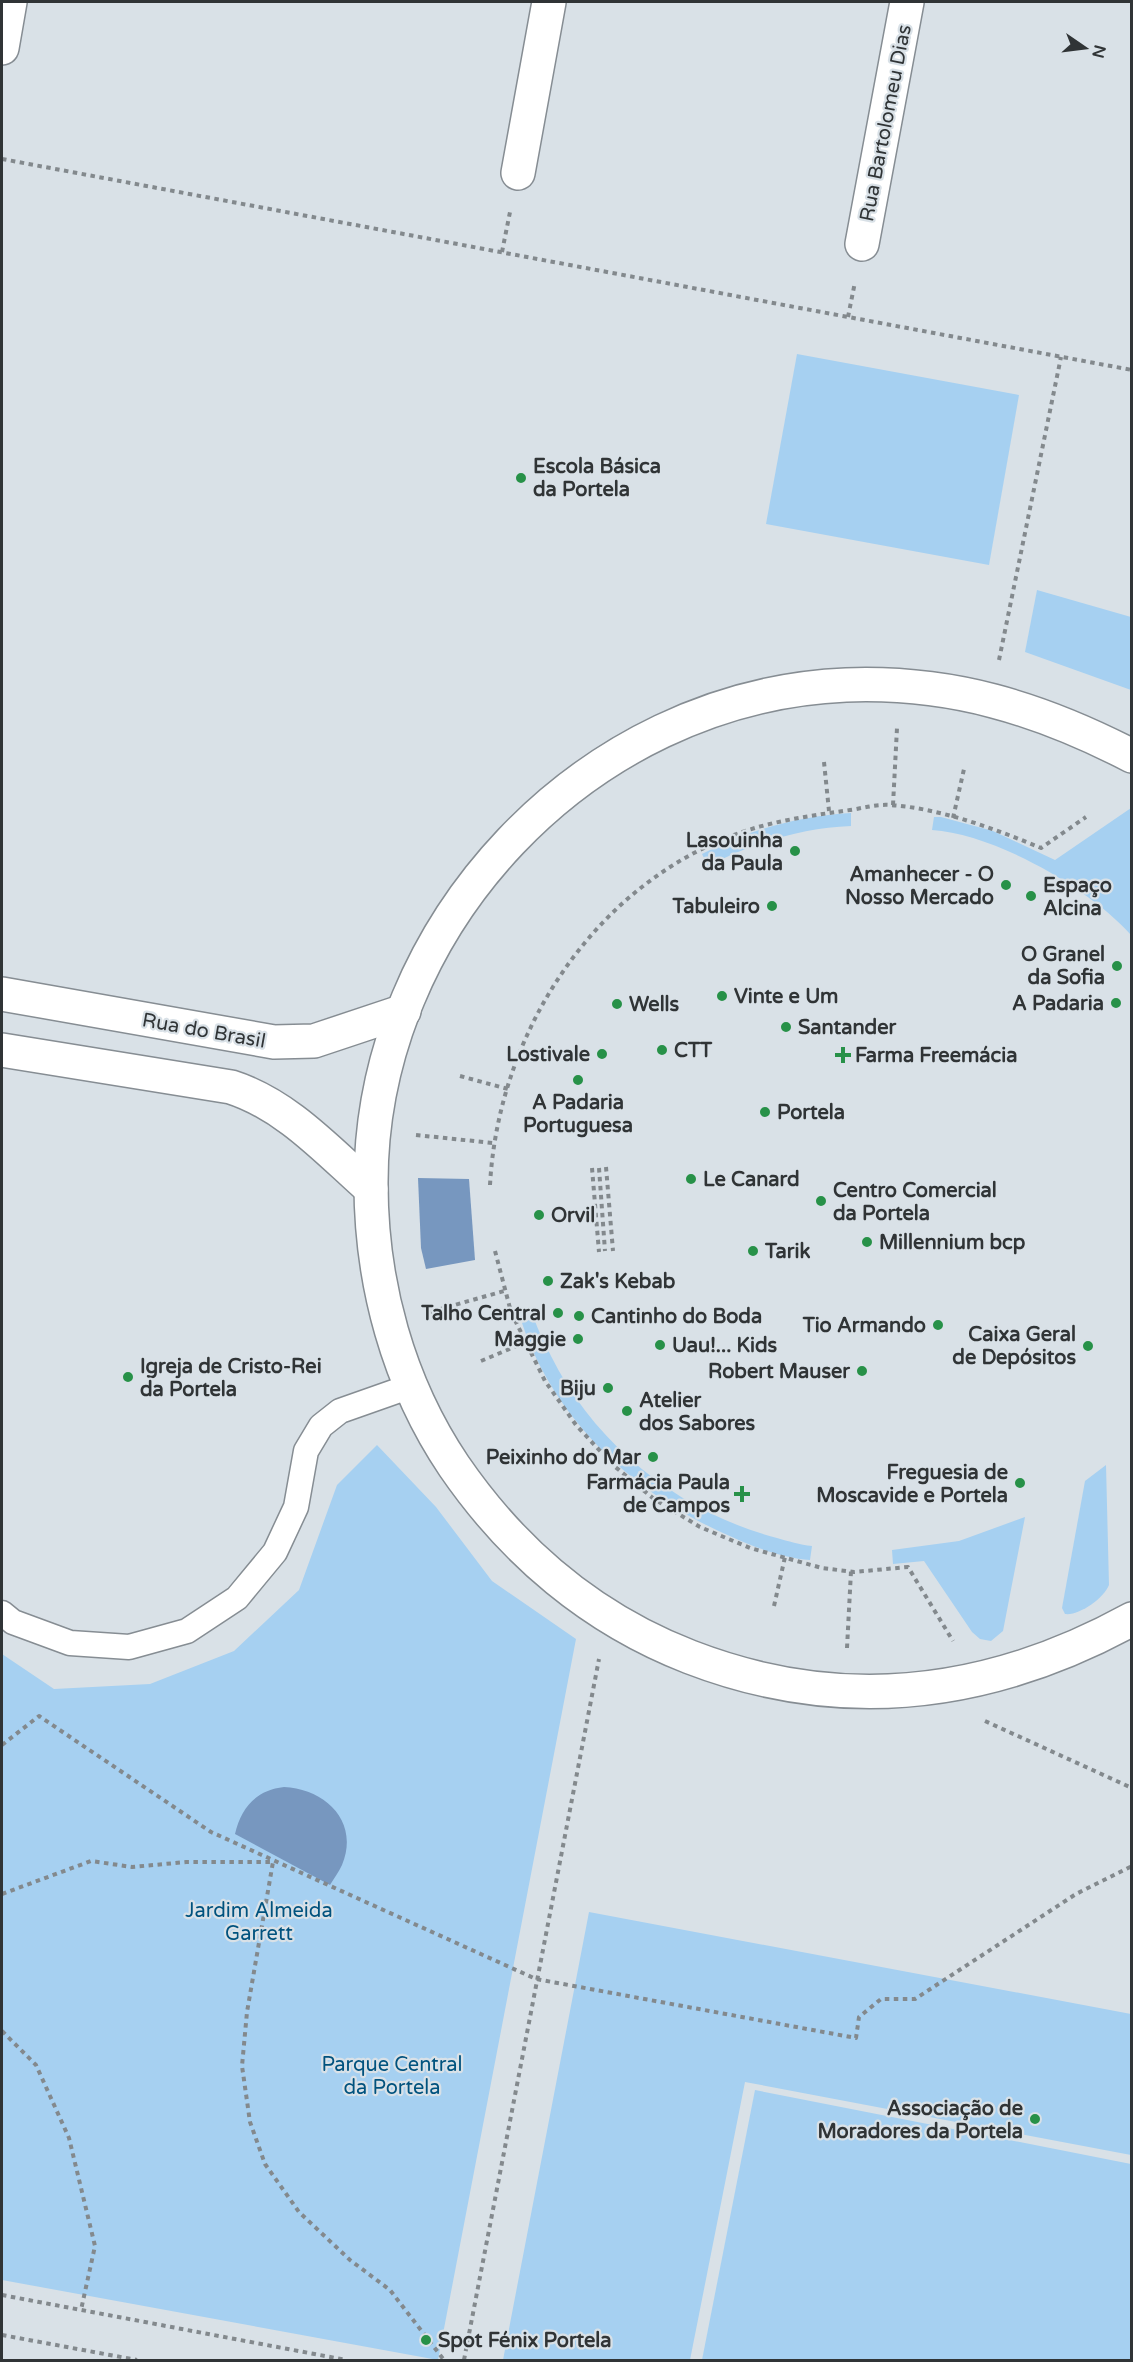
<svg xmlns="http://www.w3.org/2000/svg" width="1133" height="2362" viewBox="0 0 1133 2362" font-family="'Varela Round',sans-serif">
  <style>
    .green { fill: #a6d0f1 }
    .water { fill: #7797bf }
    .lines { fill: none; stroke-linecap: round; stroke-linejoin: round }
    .service-casing { stroke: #868d93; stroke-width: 27 }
    .minor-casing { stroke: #868d93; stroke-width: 36 }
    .tertiary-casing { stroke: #868d93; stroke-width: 36 }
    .primary-casing { stroke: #868d93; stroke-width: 36 }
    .path { stroke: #83898d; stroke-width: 4; stroke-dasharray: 4.5 4.5; stroke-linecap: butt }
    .service { stroke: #fff; stroke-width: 24 }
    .minor { stroke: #fff; stroke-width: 33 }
    .tertiary { stroke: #fff; stroke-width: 33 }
    .primary { stroke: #fff; stroke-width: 33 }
    .poi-dot { fill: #279148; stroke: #d9e1e7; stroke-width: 2 }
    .labels { text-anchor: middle; stroke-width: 4.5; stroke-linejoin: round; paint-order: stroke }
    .street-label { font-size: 20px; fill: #303436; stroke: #d9e1e7 }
    .poi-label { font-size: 20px; font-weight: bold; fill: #303436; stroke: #d9e1e7; text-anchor: start }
    .park-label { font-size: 20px; fill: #00527e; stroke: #d9e1e7 }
  </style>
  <rect width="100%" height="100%" fill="#d9e1e7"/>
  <g class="green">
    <polygon points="797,354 1019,395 989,565 766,524"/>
    <polygon points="1037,590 1131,617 1131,690 1025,652"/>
    <path d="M1131,808V935C1091,889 995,834 932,830L934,817H941L993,831L1055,860Z"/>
    <path d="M851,813V826C801,828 753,843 708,866L702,854C748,830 799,816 851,813Z"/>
    <path d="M534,1318C538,1331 545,1343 551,1356C595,1445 681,1513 777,1538C788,1541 800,1545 812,1546L810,1560C784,1558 756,1548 732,1537C638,1497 555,1422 522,1323Z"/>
    <polygon points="377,1445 436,1507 492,1581 576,1639 438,2360 2,2280 2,1654 54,1689 150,1684 234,1651 299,1590 337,1485"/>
    <path d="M1106,1465L1109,1585C1104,1598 1079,1616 1065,1614L1062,1608L1085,1481Z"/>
    <polygon points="1025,1517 1003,1631 991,1641 980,1639 972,1632 924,1561 893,1564 892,1550 959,1541"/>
    <polygon points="589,1912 1131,2014 1131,2155 745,2082 690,2360 503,2360"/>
    <polygon points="755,2090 1131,2164 1131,2360 702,2360"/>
  </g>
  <g class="water">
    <polygon points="418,1178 469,1179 475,1260 426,1269 421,1248"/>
    <path d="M284,1787C325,1789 360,1821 342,1865C339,1872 334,1878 330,1885L235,1834C241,1808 256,1790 284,1787Z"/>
  </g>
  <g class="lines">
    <g class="service-casing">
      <polyline id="service" points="2,1613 13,1622 70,1643 129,1647 187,1631 237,1598 275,1552 296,1507 306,1451 321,1426 340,1411 411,1386"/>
    </g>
    <g class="minor-casing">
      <g id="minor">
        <polyline points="518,173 549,2"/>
        <polyline points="862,244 907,2"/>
      </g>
    </g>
    <g class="tertiary-casing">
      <polyline id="tertiary" points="2,48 10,2"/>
    </g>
    <g class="primary-casing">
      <g id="primary">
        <path d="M1132,756C1039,708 951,681 846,685C586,696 370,925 371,1184C371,1283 398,1383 454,1466C513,1552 592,1619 690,1657C843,1716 990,1697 1132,1619"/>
        <polyline points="2,994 274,1042 314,1041 404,1011"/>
        <path d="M2,1050L231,1087C287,1105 328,1151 371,1189"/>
      </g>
    </g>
    <g class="path">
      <polyline points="2,159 1132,370"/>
      <polyline points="502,252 510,212"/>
      <polyline points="848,317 855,282"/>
      <polyline points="999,660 1061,357"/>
      <polyline points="824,762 829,811"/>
      <polyline points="893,805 897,728"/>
      <polyline points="953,818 964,769"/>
      <polyline points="460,1076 508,1089"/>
      <polyline points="416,1135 493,1143"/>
      <polyline points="606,1167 613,1251"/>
      <polyline points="592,1168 599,1252"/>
      <polyline points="599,1168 605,1251"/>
      <path d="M490,1185C498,1037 589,891 731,836C770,821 809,816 850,810C864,808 876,804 890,805C939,808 996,829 1041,848L1086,817"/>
      <polyline points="495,1251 511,1312 545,1381 576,1425 613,1465 654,1499 700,1527 750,1548 822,1568 854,1572 908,1567 953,1641"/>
      <polyline points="430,1312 504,1291"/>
      <polyline points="481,1361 526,1342"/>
      <polyline points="774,1606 785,1557"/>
      <polyline points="847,1648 851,1571"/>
      <polyline points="985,1721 1132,1788"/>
      <polyline points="2,1745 39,1716 211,1832 536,1979 856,2038 859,2017 881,1999 915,1999 1076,1894 1132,1866"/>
      <polyline points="2,1894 91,1861 132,1867 186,1862 273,1862 247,2012 242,2066 250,2122 265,2164 299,2212 350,2260 390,2290 444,2360"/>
      <polyline points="2,2031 36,2065 69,2138 95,2246 81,2310"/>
      <polyline points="2,2295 346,2360"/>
      <polyline points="2,2335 137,2360"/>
      <polyline points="464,2360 599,1659"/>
    </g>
    <use href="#service" class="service"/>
    <use href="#minor" class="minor"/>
    <use href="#tertiary" class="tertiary"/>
    <use href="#primary" class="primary"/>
  </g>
  <g class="poi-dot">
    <circle cx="521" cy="478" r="6"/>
    <circle cx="795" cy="851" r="6"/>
    <circle cx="1006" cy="885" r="6"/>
    <circle cx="1031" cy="896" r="6"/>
    <circle cx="772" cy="906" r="6"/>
    <circle cx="1117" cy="966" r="6"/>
    <circle cx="722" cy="996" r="6"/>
    <circle cx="1116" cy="1003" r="6"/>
    <circle cx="617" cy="1004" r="6"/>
    <circle cx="786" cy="1027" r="6"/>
    <circle cx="662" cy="1050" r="6"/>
    <circle cx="602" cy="1054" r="6"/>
    <path d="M840 1046h6v6h6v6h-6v6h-6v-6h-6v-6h6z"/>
    <circle cx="578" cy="1080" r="6"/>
    <circle cx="765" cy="1112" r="6"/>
    <circle cx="691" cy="1179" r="6"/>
    <circle cx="821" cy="1201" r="6"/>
    <circle cx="539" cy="1215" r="6"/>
    <circle cx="867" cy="1242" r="6"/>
    <circle cx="753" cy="1251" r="6"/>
    <circle cx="548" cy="1281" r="6"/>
    <circle cx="558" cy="1313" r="6"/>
    <circle cx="579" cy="1316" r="6"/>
    <circle cx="938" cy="1325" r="6"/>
    <circle cx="578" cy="1339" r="6"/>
    <circle cx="660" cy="1345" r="6"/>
    <circle cx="1088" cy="1346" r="6"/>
    <circle cx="862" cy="1371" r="6"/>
    <circle cx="128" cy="1377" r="6"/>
    <circle cx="608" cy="1388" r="6"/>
    <circle cx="627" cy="1411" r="6"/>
    <circle cx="653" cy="1457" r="6"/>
    <circle cx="1020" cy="1483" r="6"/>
    <path d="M739 1485h6v6h6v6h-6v6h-6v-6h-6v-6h6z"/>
    <circle cx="1035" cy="2119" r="6"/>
    <circle cx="426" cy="2340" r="6"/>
  </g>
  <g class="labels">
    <g class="street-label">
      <text transform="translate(885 123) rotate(-79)" y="7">Rua Bartolomeu Dias</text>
      <text transform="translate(204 1030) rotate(10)" y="7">Rua do Brasil</text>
    </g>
    <g class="poi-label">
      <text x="533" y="473">Escola Básica<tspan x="533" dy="23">da Portela</tspan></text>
      <text x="783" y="847" text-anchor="end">Lasouinha<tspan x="783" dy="23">da Paula</tspan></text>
      <text x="994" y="881" text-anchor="end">Amanhecer - O<tspan x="994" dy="23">Nosso Mercado</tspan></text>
      <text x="1043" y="892">Espaço<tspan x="1043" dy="23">Alcina</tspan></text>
      <text x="760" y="913" text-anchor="end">Tabuleiro</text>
      <text x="1105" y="961" text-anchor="end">O Granel<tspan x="1105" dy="23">da Sofia</tspan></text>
      <text x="734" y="1003">Vinte e Um</text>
      <text x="1104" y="1010" text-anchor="end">A Padaria</text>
      <text x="629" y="1011">Wells</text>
      <text x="798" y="1034">Santander</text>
      <text x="674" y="1057">CTT</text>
      <text x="590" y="1061" text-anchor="end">Lostivale</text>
      <text x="855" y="1062">Farma Freemácia</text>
      <text x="578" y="1109" text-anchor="middle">A Padaria<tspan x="578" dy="23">Portuguesa</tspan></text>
      <text x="777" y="1119">Portela</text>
      <text x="703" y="1186">Le Canard</text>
      <text x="833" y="1197">Centro Comercial<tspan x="833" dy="23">da Portela</tspan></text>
      <text x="551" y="1222">Orvil</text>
      <text x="879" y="1249">Millennium bcp</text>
      <text x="765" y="1258">Tarik</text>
      <text x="560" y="1288">Zak's Kebab</text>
      <text x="546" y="1320" text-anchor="end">Talho Central</text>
      <text x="591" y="1323">Cantinho do Boda</text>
      <text x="926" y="1332" text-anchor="end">Tio Armando</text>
      <text x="1076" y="1341" text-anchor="end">Caixa Geral<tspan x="1076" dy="23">de Depósitos</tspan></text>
      <text x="566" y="1346" text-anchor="end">Maggie</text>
      <text x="672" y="1352">Uau!... Kids</text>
      <text x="140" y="1373">Igreja de Cristo-Rei<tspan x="140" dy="23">da Portela</tspan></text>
      <text x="850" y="1378" text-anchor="end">Robert Mauser</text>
      <text x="596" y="1395" text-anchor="end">Biju</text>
      <text x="639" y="1407">Atelier<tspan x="639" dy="23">dos Sabores</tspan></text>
      <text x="641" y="1464" text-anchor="end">Peixinho do Mar</text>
      <text x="1008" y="1479" text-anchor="end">Freguesia de<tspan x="1008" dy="23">Moscavide e Portela</tspan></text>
      <text x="730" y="1489" text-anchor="end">Farmácia Paula<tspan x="730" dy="23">de Campos</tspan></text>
      <text x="1023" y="2115" text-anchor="end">Associação de<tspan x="1023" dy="23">Moradores da Portela</tspan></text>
      <text x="438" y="2347">Spot Fénix Portela</text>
    </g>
    <g class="park-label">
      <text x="259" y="1917">Jardim Almeida<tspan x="259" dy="23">Garrett</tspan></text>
      <text x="392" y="2071">Parque Central<tspan x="392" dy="23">da Portela</tspan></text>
    </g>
  </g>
  <rect width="1133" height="2362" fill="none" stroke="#303436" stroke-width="6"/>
  <g transform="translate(1085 48) rotate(104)" stroke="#d9e1e7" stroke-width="4.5" paint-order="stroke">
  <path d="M0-4.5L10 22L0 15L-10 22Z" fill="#303436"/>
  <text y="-9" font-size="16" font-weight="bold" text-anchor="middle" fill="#303436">N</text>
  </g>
</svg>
